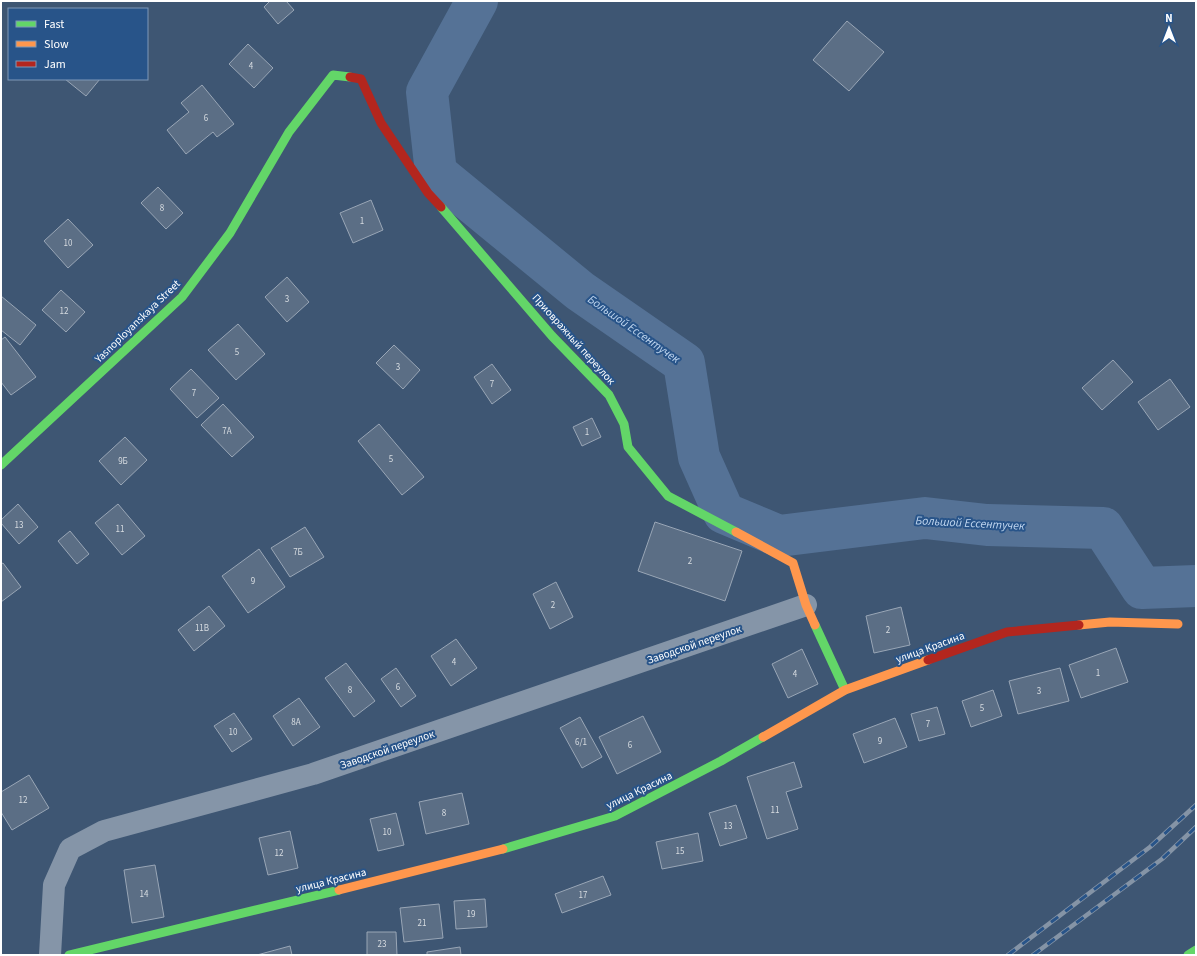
<svg xmlns="http://www.w3.org/2000/svg" width="1197" height="956" viewBox="0 0 1197 956" font-family="'Source Sans 3',sans-serif">
  <style>
    .lines { fill: none; stroke-linecap: round; stroke-linejoin: round }
    .river { stroke: #557296; stroke-width: 42 }
    .building { fill: #5b6e85; stroke: #99a6b6 }
    .street { stroke: #8595a8; stroke-width: 22 }
    .fast { stroke: #63d668; stroke-width: 9 }
    .slow { stroke: #ff974d; stroke-width: 9 }
    .jam { stroke: #b3261e; stroke-width: 9 }
    .rail-casing { stroke: #8594a6; stroke-width: 4.5 }
    .rail { stroke: #285489; stroke-width: 3; stroke-dasharray: 9; stroke-linecap: butt }
    .labels { text-anchor: middle; stroke-width: 4; stroke-linejoin: round; paint-order: stroke }
    .number-label { font-size: 9px; fill: #d6dbe0 }
    .street-label { font-size: 11px; fill: #fff; stroke: #285489 }
    .water-label { font-size: 12px; font-style: italic; fill: #c1d7f0; stroke: #285489 }
  </style>
  <rect width="100%" height="100%" fill="#3e5673"/>
  <g class="lines">
    <polyline class="river" points="477,1 427,92 436,173 580,291 684,363 699,457 724,513 779,536 925,518 987,525 1103,528 1142,588 1196,586"/>
  </g>
  <g class="building">
    <polygon points="270,1 286,1 294,10 278,24 264,7"/>
    <polygon points="847,21 884,52 849,91 813,60"/>
    <polygon points="248,44 273,68 254,88 229,64"/>
    <polygon points="65,79 100,79 86,96"/>
    <polygon points="202,85 234,124 217,137 213,132 186,154 167,130 189,112 181,103"/>
    <polygon points="158,187 183,213 166,229 141,203"/>
    <polygon points="371,200 383,230 353,243 340,213"/>
    <polygon points="68,219 93,245 68,268 44,241"/>
    <polygon points="287,277 309,302 287,322 265,297"/>
    <polygon points="61,290 85,312 66,332 42,310"/>
    <polygon points="1,296 36,325 20,345 1,330"/>
    <polygon points="238,324 265,354 236,380 208,350"/>
    <polygon points="5,337 36,377 11,395 1,382 1,340"/>
    <polygon points="394,345 420,370 403,389 376,363"/>
    <polygon points="1113,360 1133,382 1102,410 1082,388"/>
    <polygon points="492,364 511,390 492,404 474,377"/>
    <polygon points="191,369 219,398 197,418 170,389"/>
    <polygon points="1170,379 1190,407 1158,430 1138,402"/>
    <polygon points="223,404 254,437 232,457 201,425"/>
    <polygon points="592,418 601,437 582,446 573,427"/>
    <polygon points="379,424 424,477 402,495 358,441"/>
    <polygon points="125,437 147,460 121,485 99,461"/>
    <polygon points="18,504 38,527 19,544 1,523 1,520"/>
    <polygon points="118,504 145,536 122,555 95,523"/>
    <polygon points="655,522 742,551 725,601 638,571"/>
    <polygon points="305,527 324,557 290,577 271,548"/>
    <polygon points="70,531 89,554 77,564 58,541"/>
    <polygon points="259,549 285,587 248,613 222,576"/>
    <polygon points="3,563 21,587 1,602 1,564"/>
    <polygon points="556,582 573,617 550,629 533,594"/>
    <polygon points="209,606 225,626 194,651 178,630"/>
    <polygon points="901,607 910,645 874,653 866,616"/>
    <polygon points="456,639 477,668 451,686 431,656"/>
    <polygon points="1116,648 1128,682 1081,698 1069,665"/>
    <polygon points="802,649 818,684 788,698 772,664"/>
    <polygon points="346,663 375,701 354,717 325,678"/>
    <polygon points="396,668 416,696 401,707 381,679"/>
    <polygon points="1060,668 1069,701 1018,714 1009,681"/>
    <polygon points="993,690 1002,716 971,727 962,701"/>
    <polygon points="299,698 320,727 293,746 273,716"/>
    <polygon points="937,707 945,734 919,741 911,714"/>
    <polygon points="234,713 252,739 232,752 214,726"/>
    <polygon points="643,716 661,752 617,774 599,737"/>
    <polygon points="580,717 602,757 582,768 560,728"/>
    <polygon points="895,718 907,747 864,763 853,734"/>
    <polygon points="794,762 802,787 786,792 798,829 767,839 747,777"/>
    <polygon points="29,775 49,808 12,830 1,812 1,792"/>
    <polygon points="462,793 469,824 426,834 419,802"/>
    <polygon points="736,805 747,838 720,846 709,813"/>
    <polygon points="396,813 404,845 378,851 370,819"/>
    <polygon points="290,831 298,868 268,875 259,838"/>
    <polygon points="698,833 703,861 662,869 656,842"/>
    <polygon points="155,865 164,917 132,923 124,870"/>
    <polygon points="603,876 611,895 562,913 555,894"/>
    <polygon points="485,899 487,927 456,929 454,901"/>
    <polygon points="439,904 443,938 404,942 400,908"/>
    <polygon points="367,932 396,932 397,955 367,955"/>
    <polygon points="290,946 292,955 257,955"/>
    <polygon points="460,947 461,955 427,955 427,952"/>
  </g>
  <g class="lines">
    <polyline class="street" points="50,955 54,885 70,849 104,831 313,774 806,605"/>
    <g class="fast">
      <polyline points="441,207 552,336 609,395 624,424 628,447 668,496 736,532"/>
      <polyline points="1,465 182,297 230,233 289,132 333,75 350,77"/>
      <polyline points="815,625 845,690"/>
      <polyline points="503,849 615,816 721,761 763,737"/>
      <polyline points="69,955 339,890"/>
      <polyline points="1188,955 1196,950"/>
    </g>
    <g class="slow">
      <polyline points="736,532 793,563 806,605 815,625"/>
      <polyline points="1079,625 1110,622 1178,624"/>
      <polyline points="763,737 845,690 928,660"/>
      <polyline points="339,890 503,849"/>
    </g>
    <g class="jam">
      <polyline points="350,77 361,79 381,123 428,193 441,207"/>
      <polyline points="928,660 1007,632 1079,625"/>
    </g>
    <g class="rail-casing">
      <g id="rail">
        <polyline points="1008,955 1150,847 1196,805"/>
        <polyline points="1033,955 1162,859 1196,827"/>
      </g>
    </g>
    <use href="#rail" class="rail"/>
  </g>
  <g class="labels">
    <g class="number-label">
      <text x="251" y="69">4</text>
      <text x="206" y="121">6</text>
      <text x="162" y="211">8</text>
      <text x="362" y="224">1</text>
      <text x="68" y="246">10</text>
      <text x="287" y="302">3</text>
      <text x="64" y="314">12</text>
      <text x="237" y="355">5</text>
      <text x="398" y="370">3</text>
      <text x="492" y="387">7</text>
      <text x="194" y="396">7</text>
      <text x="227" y="434">7А</text>
      <text x="587" y="435">1</text>
      <text x="391" y="462">5</text>
      <text x="123" y="464">9Б</text>
      <text x="19" y="528">13</text>
      <text x="120" y="532">11</text>
      <text x="298" y="555">7Б</text>
      <text x="690" y="564">2</text>
      <text x="253" y="584">9</text>
      <text x="553" y="608">2</text>
      <text x="202" y="631">11В</text>
      <text x="888" y="633">2</text>
      <text x="454" y="665">4</text>
      <text x="1098" y="676">1</text>
      <text x="795" y="677">4</text>
      <text x="398" y="690">6</text>
      <text x="350" y="693">8</text>
      <text x="1039" y="694">3</text>
      <text x="982" y="711">5</text>
      <text x="296" y="725">8А</text>
      <text x="928" y="727">7</text>
      <text x="233" y="735">10</text>
      <text x="880" y="744">9</text>
      <text x="581" y="745">6/1</text>
      <text x="630" y="748">6</text>
      <text x="23" y="803">12</text>
      <text x="775" y="813">11</text>
      <text x="444" y="816">8</text>
      <text x="728" y="829">13</text>
      <text x="387" y="835">10</text>
      <text x="680" y="854">15</text>
      <text x="279" y="856">12</text>
      <text x="144" y="897">14</text>
      <text x="583" y="898">17</text>
      <text x="471" y="917">19</text>
      <text x="422" y="926">21</text>
      <text x="382" y="947">23</text>
    </g>
    <g class="street-label">
      <text transform="translate(137 321) rotate(-44)" y="4">Yasnoployanskaya Street</text>
      <text transform="translate(574 339) rotate(48)" y="4">Приовражный переулок</text>
      <text transform="translate(694 644) rotate(-19)" y="4">Заводской переулок</text>
      <text transform="translate(930 647) rotate(-20)" y="4">улица Красина</text>
      <text transform="translate(387 749) rotate(-19)" y="4">Заводской переулок</text>
      <text transform="translate(639 790) rotate(-26)" y="4">улица Красина</text>
      <text transform="translate(331 880) rotate(-14)" y="4">улица Красина</text>
    </g>
    <g class="water-label">
      <text transform="translate(634 329) rotate(35)" y="4">Большой Ессентучек</text>
      <text transform="translate(970 523) rotate(3)" y="4">Большой Ессентучек</text>
    </g>
  </g>
  <rect width="1197" height="956" fill="none" stroke="#ffffff" stroke-width="4"/>
  <rect x="8" y="8" width="140" height="72" fill="#285489" stroke="#7e98b8"/>
  <rect x="16" y="21" width="20" height="6" fill="#63d668" stroke="#7e98b8"/>
  <text x="44" y="28" font-size="12" fill="#ffffff">Fast</text>
  <rect x="16" y="41" width="20" height="6" fill="#ff974d" stroke="#7e98b8"/>
  <text x="44" y="48" font-size="12" fill="#ffffff">Slow</text>
  <rect x="16" y="61" width="20" height="6" fill="#b3261e" stroke="#7e98b8"/>
  <text x="44" y="68" font-size="12" fill="#ffffff">Jam</text>
  <g transform="translate(1169 28)" stroke="#285489" stroke-width="3" paint-order="stroke">
  <path d="M0-3L7 15L0 10L-7 15Z" fill="#ffffff"/>
  <text y="-6" font-size="11" font-weight="bold" text-anchor="middle" fill="#ffffff">N</text>
  </g>
</svg>
